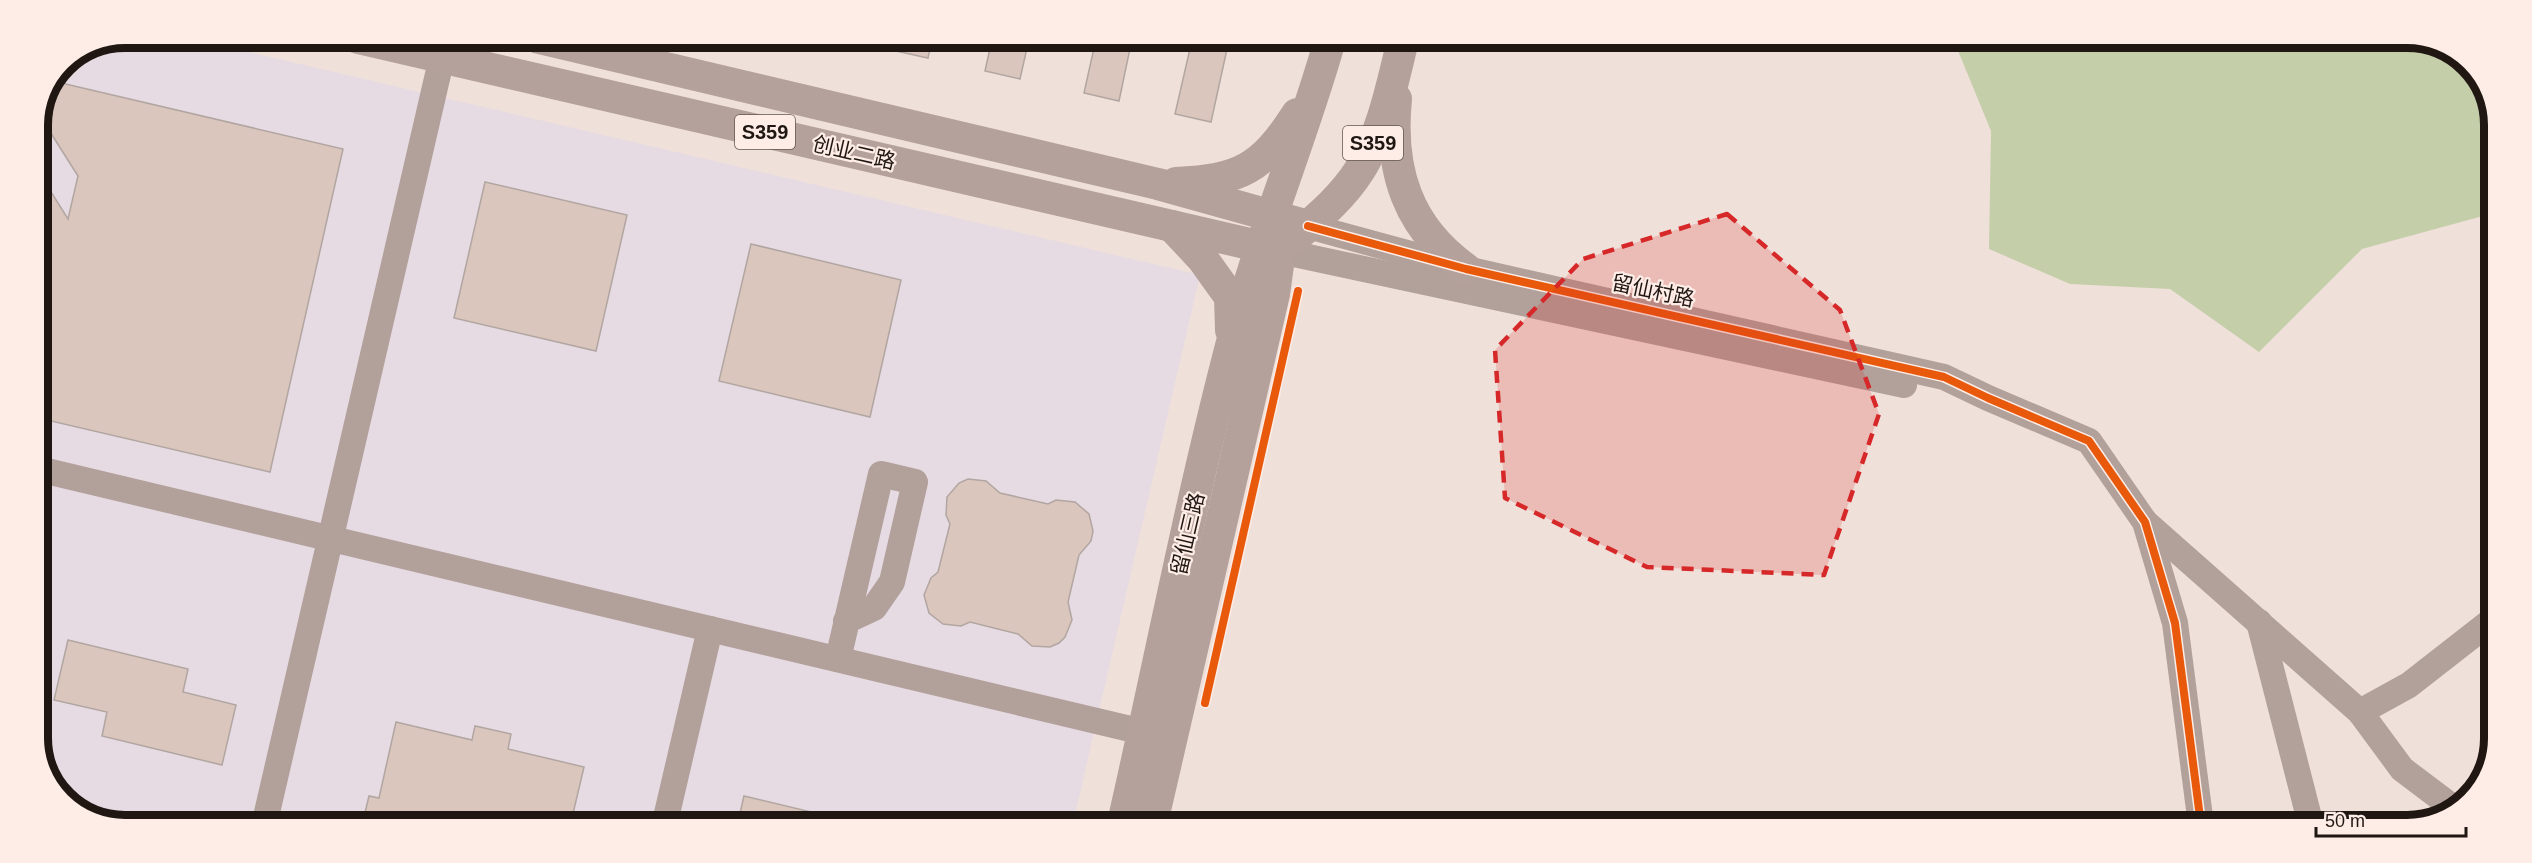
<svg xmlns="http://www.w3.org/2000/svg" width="2532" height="863" viewBox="0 0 2532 863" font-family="Helvetica,'Noto Sans SC',sans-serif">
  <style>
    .commercial { fill: #e6dae3 }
    .forest { fill: #c4cea9 }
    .building { fill: #dbc6bd; stroke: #b1a6a1; stroke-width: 1.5 }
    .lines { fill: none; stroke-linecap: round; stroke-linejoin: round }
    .minor { stroke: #b2a09a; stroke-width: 26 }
    .major { stroke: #b4a19b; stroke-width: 32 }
    .cycleway-casing { stroke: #fdede6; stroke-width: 11 }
    .cycleway { stroke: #e8590c; stroke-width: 8 }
    .marked { fill: #d62828; fill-opacity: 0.2; stroke: #d62828; stroke-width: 4.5; stroke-dasharray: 12 8; stroke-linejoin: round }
    .labels { text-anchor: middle; stroke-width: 4.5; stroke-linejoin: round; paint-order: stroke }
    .shield { fill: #fdede6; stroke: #625752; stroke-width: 1.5 }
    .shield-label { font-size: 20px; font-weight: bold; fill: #201713 }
    .street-label { font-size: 21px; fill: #201713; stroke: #fdede6 }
    .rim { fill: none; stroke: #201713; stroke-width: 8 }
  </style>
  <rect width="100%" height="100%" fill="#f0e0da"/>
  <polygon class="commercial" points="125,38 189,38 1200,275 1073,823 97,821 56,792 38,744 38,119 63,63"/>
  <polygon class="forest" points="1954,41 2435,42 2476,71 2494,119 2494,213 2362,249 2259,352 2170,289 2070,284 1989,249 1991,131"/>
  <g class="building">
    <polygon points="874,39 932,39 928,58 873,46"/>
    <polygon points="992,39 1029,39 1020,79 985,71"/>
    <polygon points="1096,39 1132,39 1119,101 1084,93"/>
    <polygon points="1192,40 1229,40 1211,122 1175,114"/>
    <polygon points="57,82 343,149 270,472 38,418 38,171 68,219 78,176 47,127"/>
    <polygon points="485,182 627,215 596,351 454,318"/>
    <polygon points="751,244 901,280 870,417 719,381"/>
    <polygon points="968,479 986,481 1000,493 1048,504 1056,500 1075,502 1089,514 1093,531 1091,541 1079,555 1068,602 1072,620 1065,637 1059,643 1050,647 1032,646 1018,634 970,622 961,626 943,624 929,613 924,595 931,578 938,572 950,524 946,515 947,497 959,483"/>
    <polygon points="68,640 188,669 183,692 236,705 222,765 102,736 107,712 54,700"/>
    <polygon points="396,722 472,740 475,726 511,734 508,749 584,767 571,822 363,821 369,796 379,798"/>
    <polygon points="744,796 828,816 827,822 738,822"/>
  </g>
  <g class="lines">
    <g class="minor">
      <polyline points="1308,226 1466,269 1944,377 1988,398 2089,441 2145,522 2175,623 2201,825"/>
      <polyline points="1280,251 1904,385"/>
      <polyline points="38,469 1143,732"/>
      <polyline points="2145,522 2360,712 2402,769 2455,809"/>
      <polyline points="2259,622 2311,825"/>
      <polyline points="838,659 881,474 915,482 892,582 874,608 846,621"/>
      <polyline points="2360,712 2409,685 2491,621"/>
      <polyline points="265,821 442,57"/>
      <polyline points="665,822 710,629"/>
    </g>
    <g class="major">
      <polyline points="358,38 1280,251"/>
      <polyline points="539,38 1158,184 1308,226"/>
      <path d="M1396,99C1389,170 1407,227 1466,269"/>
      <path d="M1176,183C1240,180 1262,169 1297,114"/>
      <polyline points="1172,226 1202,258 1230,297 1231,330"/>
      <path d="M1292,240C1316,219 1342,198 1359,171C1382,136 1393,81 1403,40"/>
      <path d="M1123,823C1159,665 1190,503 1231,346C1258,242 1301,143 1330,40"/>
      <polyline points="1152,823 1274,294 1280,251"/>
    </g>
    <g class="cycleway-casing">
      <g id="cycleway">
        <polyline points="1308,226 1466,269 1944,377 1988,398 2089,441 2145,522 2175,623 2201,825"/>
        <polyline points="1205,703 1298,291"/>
      </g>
    </g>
    <use href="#cycleway" class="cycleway"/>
  </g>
  <path class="marked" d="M1727,214L1840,310L1879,414L1824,575L1647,567L1505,498L1495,350L1583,259Z"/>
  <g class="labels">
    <g class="shield">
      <rect x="735" y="115" width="60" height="34" rx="4.5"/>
      <rect x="1343" y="126" width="60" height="34" rx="4.5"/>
    </g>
    <g class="shield-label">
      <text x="765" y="139">S359</text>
      <text x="1373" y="150">S359</text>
    </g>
    <g class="street-label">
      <text transform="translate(854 153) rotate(13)" y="7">创业二路</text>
      <text transform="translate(1653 291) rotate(12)" y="7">留仙村路</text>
      <text transform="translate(1188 534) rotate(-77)" y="7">留仙三路</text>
    </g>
  </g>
  <path d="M0 0H2532V863H0ZM125 48H2407A77 77 0 0 1 2484 125V738A77 77 0 0 1 2407 815H125A77 77 0 0 1 48 738V125A77 77 0 0 1 125 48Z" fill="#fdede6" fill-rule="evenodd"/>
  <path class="rim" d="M125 48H2407A77 77 0 0 1 2484 125V738A77 77 0 0 1 2407 815H125A77 77 0 0 1 48 738V125A77 77 0 0 1 125 48Z"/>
  <path d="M2316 827v9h150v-9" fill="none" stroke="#201713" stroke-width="3"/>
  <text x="2325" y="827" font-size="18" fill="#201713" stroke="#fdede6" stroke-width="4.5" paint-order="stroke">50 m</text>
</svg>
